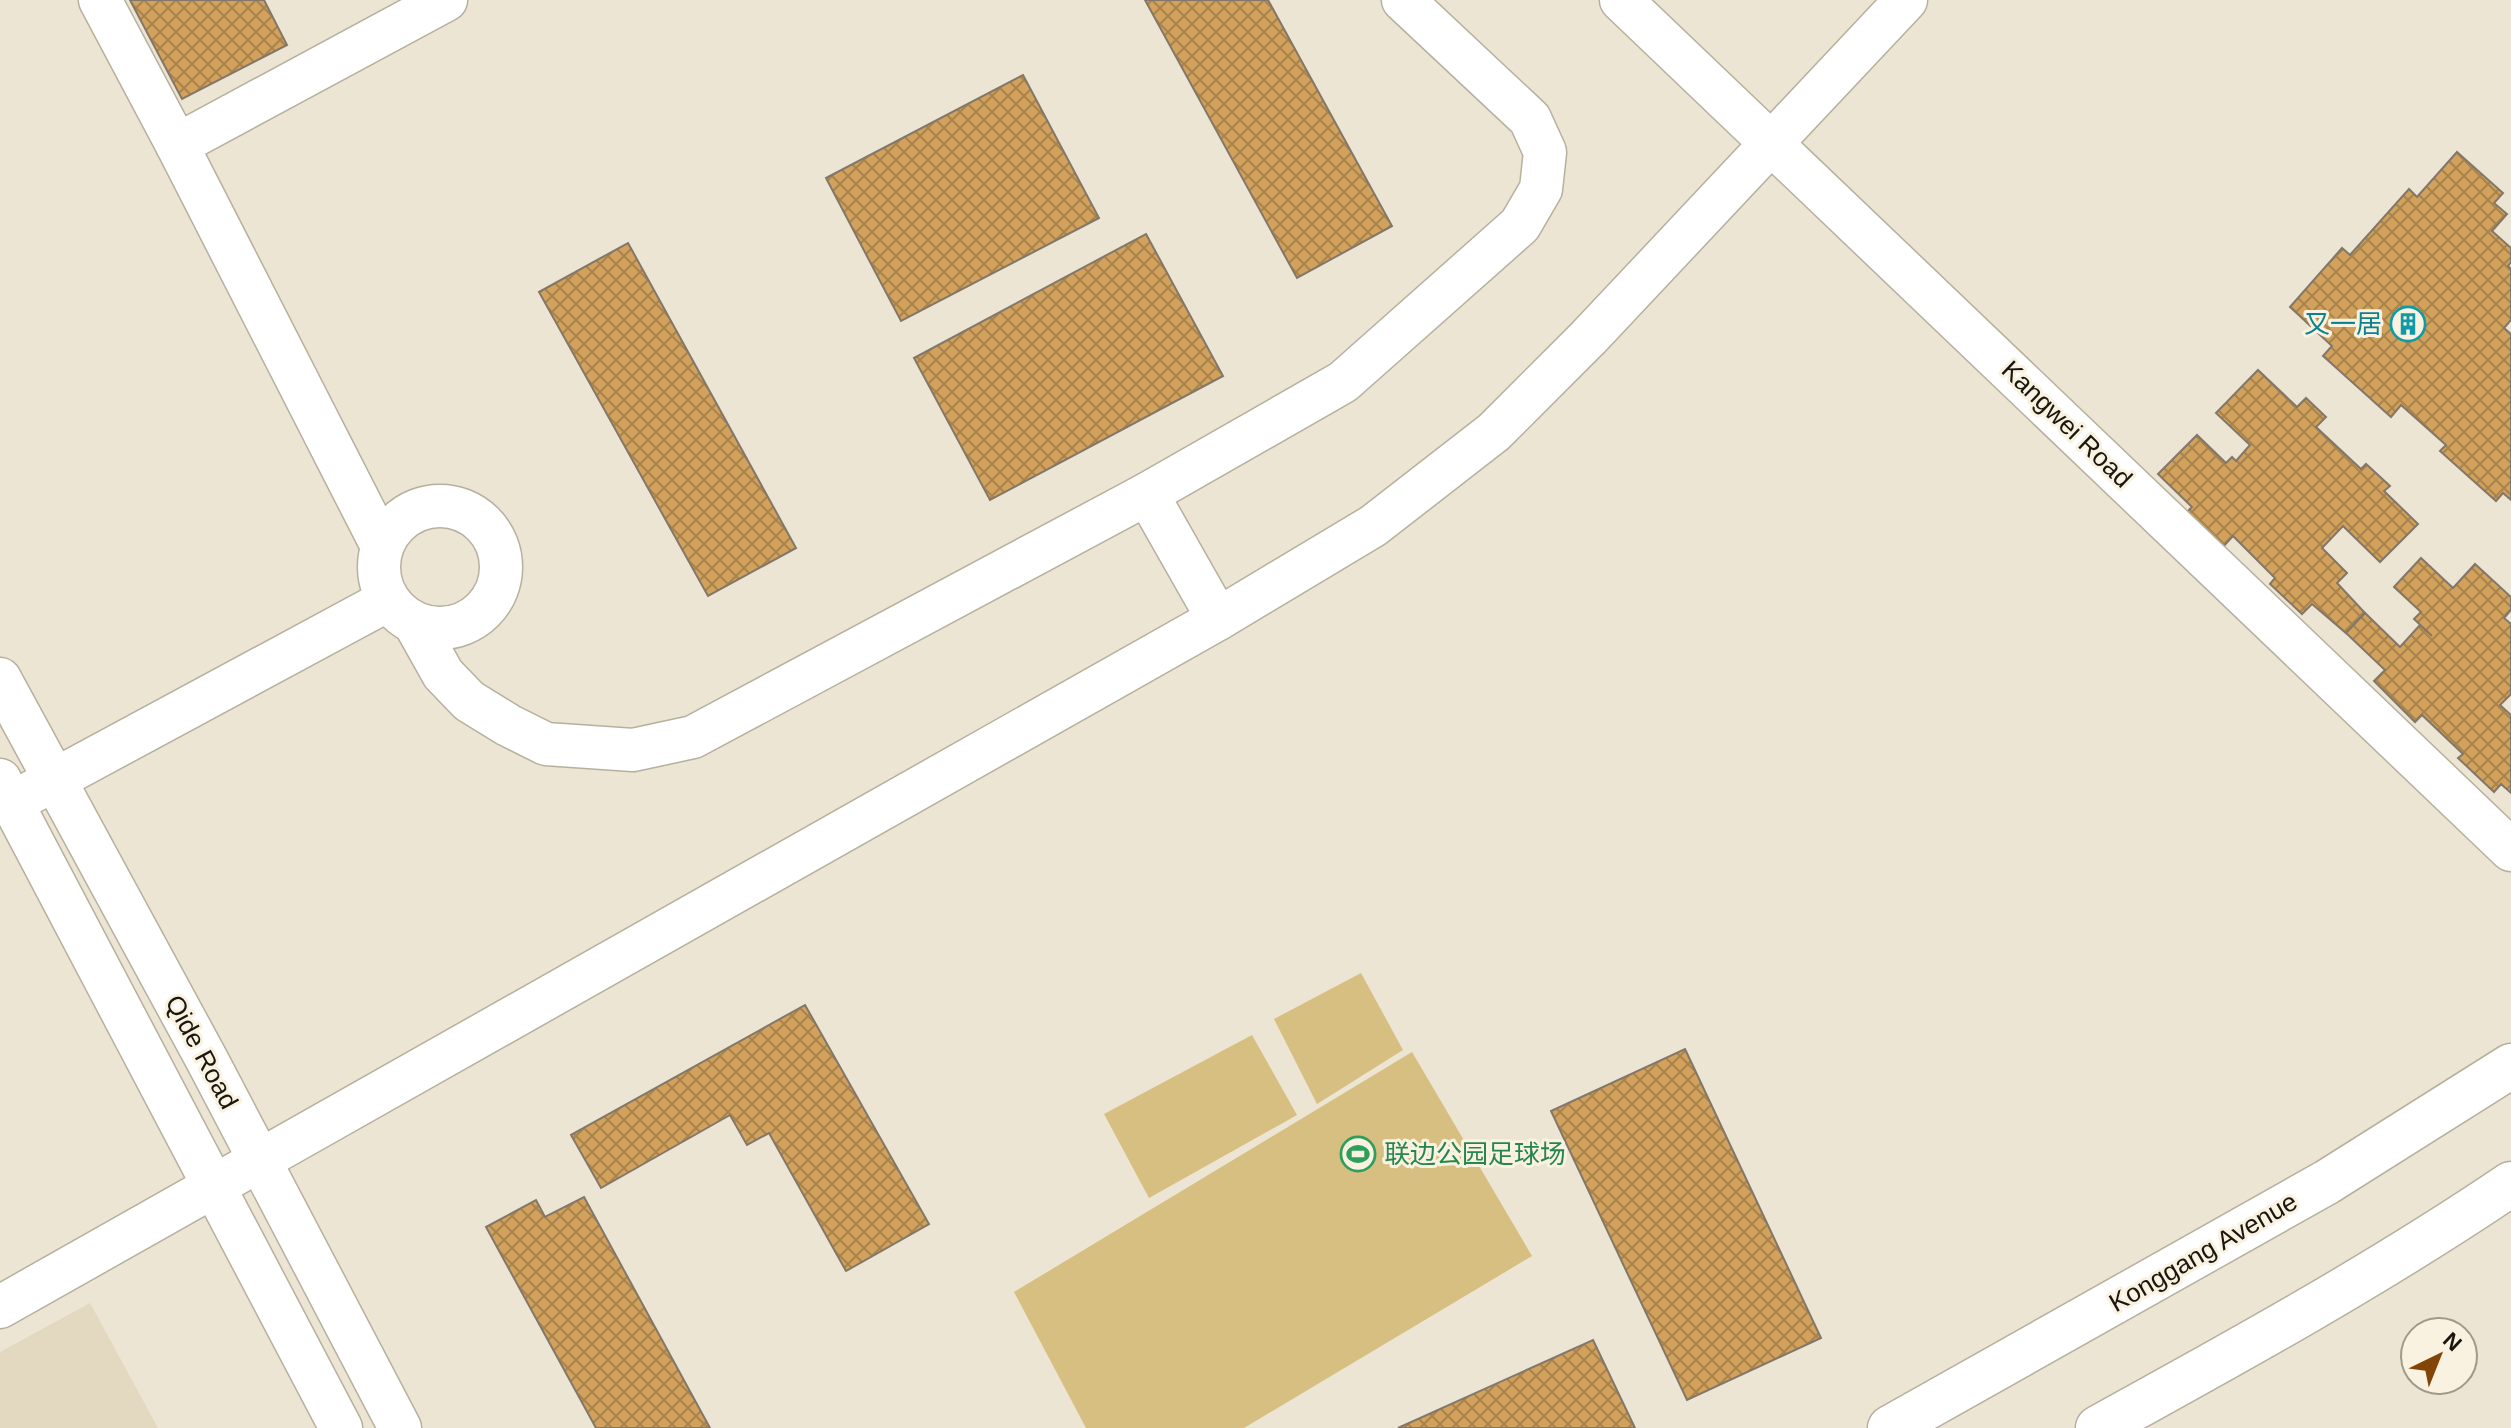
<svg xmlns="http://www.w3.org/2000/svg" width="2511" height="1428" viewBox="0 0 2511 1428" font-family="Helvetica,'Noto Sans SC',sans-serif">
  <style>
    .built { fill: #e3d9c0 }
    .garden { fill: #d7bf82 }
    .building { fill: url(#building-cross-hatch); stroke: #827768; stroke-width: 2 }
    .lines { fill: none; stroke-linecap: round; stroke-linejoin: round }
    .minor-casing { stroke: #b6b09e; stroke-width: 45 }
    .major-casing { stroke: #b6b09e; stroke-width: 47 }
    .minor { stroke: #fff; stroke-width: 42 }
    .major { stroke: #fff; stroke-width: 44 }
    .labels { text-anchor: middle; stroke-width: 6; stroke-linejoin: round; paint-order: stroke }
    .culture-label { font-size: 26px; fill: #0d838f; stroke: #f9f2e0; text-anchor: end }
    .street-label { font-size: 26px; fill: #18160f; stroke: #f9f2e0 }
    .leisure-label { font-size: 26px; fill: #27864d; stroke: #f9f2e0; text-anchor: start }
  </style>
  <defs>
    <pattern id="building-cross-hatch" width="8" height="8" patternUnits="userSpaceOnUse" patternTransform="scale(2)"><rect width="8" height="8" fill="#d2a25d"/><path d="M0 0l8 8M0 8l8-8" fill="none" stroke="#a9834b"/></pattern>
  </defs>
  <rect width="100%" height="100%" fill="#ece5d3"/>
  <polygon class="built" points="90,1303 158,1428 0,1428 0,1352"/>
  <g class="garden">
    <polygon points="1361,973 1403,1050 1317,1104 1274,1019"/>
    <polygon points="1252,1035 1297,1115 1149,1198 1104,1114"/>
    <polygon points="1412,1052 1532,1256 1244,1428 1086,1428 1014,1292"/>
  </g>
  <g class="building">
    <polygon points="130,0 264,0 287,45 182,99"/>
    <polygon points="1145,0 1268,0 1392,226 1297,278"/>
    <polygon points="1023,75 1099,218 901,321 826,178"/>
    <polygon points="2457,152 2503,193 2494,203 2507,214 2492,231 2511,248 2511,262 2508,266 2511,269 2511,320 2504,328 2511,334 2511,500 2503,493 2496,501 2440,451 2446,445 2401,405 2391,417 2323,356 2332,346 2290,307 2342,248 2350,255 2409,189 2417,197"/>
    <polygon points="1146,234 1223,376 990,500 914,358"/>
    <polygon points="628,243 796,548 708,596 539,292"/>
    <polygon points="2258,370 2297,407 2306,398 2326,417 2316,427 2361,469 2366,464 2390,486 2384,491 2418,524 2380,562 2343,526 2322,548 2347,573 2337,583 2365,613 2346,633 2312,604 2302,614 2270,584 2275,578 2233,536 2221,549 2185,514 2192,507 2158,474 2197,435 2226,463 2232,457 2236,461 2250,445 2216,413"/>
    <polygon points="2421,558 2453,588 2475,564 2511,597 2511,610 2504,618 2511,624 2511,694 2500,705 2511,715 2511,793 2501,784 2494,792 2458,758 2463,754 2422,715 2415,722 2374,681 2385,670 2346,633 2365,613 2400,647 2420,625 2432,636 2414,619 2421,612 2394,587"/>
    <polygon points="805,1005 929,1224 846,1271 769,1133 747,1145 730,1115 601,1188 571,1135"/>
    <polygon points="1685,1049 1821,1338 1687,1400 1551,1111"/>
    <polygon points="584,1197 710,1428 596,1428 486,1227 536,1200 545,1217"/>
    <polygon points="1593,1340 1635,1428 1398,1428"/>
  </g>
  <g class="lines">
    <g class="minor-casing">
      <g id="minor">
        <polyline points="100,0 177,145 382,546"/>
        <polyline points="1621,0 2511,850"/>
        <polyline points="177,145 446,0"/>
        <polyline points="1147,494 1218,619"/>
        <circle cx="440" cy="567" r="61"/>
        <polyline points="415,624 443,674 469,701 508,725 546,744 633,750 693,737 1147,494 1343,382 1520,225 1541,189 1545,152 1530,119 1403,0"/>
        <polyline points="0,679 207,1060 400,1428"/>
        <polyline points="0,780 341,1428"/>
        <polyline points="30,793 388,600"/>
        <polyline points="0,1307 1218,619 1373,526 1494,432 1589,337 1906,0"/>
      </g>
    </g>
    <g class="major-casing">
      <g id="major">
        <polyline points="1890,1428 2327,1182 2511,1066"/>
        <path d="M2098,1428C2238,1351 2378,1274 2511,1184"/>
      </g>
    </g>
    <use href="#minor" class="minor"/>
    <use href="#major" class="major"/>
  </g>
  <defs>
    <g id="building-ring" transform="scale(1.8)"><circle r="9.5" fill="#f9f2e0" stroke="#0f9aa8" stroke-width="1.5"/><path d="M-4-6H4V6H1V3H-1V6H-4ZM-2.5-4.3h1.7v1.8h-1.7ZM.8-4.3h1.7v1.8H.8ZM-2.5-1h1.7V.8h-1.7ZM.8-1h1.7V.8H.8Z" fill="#0f9aa8"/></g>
    <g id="stadium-ring" transform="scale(1.8)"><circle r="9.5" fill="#f9f2e0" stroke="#2e9e5b" stroke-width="1.5"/><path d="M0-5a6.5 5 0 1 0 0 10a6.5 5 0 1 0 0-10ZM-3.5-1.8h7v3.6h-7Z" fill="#2e9e5b"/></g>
  </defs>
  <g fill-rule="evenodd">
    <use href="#building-ring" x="2408" y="324"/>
    <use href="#stadium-ring" x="1358" y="1154"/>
  </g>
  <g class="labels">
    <g class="culture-label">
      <text x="2382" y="333">又一居</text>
    </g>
    <g class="street-label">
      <text transform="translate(2067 424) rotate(44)" y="9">Kangwei Road</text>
      <text transform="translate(202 1052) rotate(62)" y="9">Qide Road</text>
      <text transform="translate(2203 1252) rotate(-30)" y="9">Konggang Avenue</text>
    </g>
    <g class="leisure-label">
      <text x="1384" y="1163">联边公园足球场</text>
    </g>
  </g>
  <g transform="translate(2439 1356) rotate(43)"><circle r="38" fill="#f9f2e0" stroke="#9f9a8c" stroke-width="2"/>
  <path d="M0-6L14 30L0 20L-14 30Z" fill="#834507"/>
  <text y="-12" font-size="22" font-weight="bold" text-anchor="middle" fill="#18160f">N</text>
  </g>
</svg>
